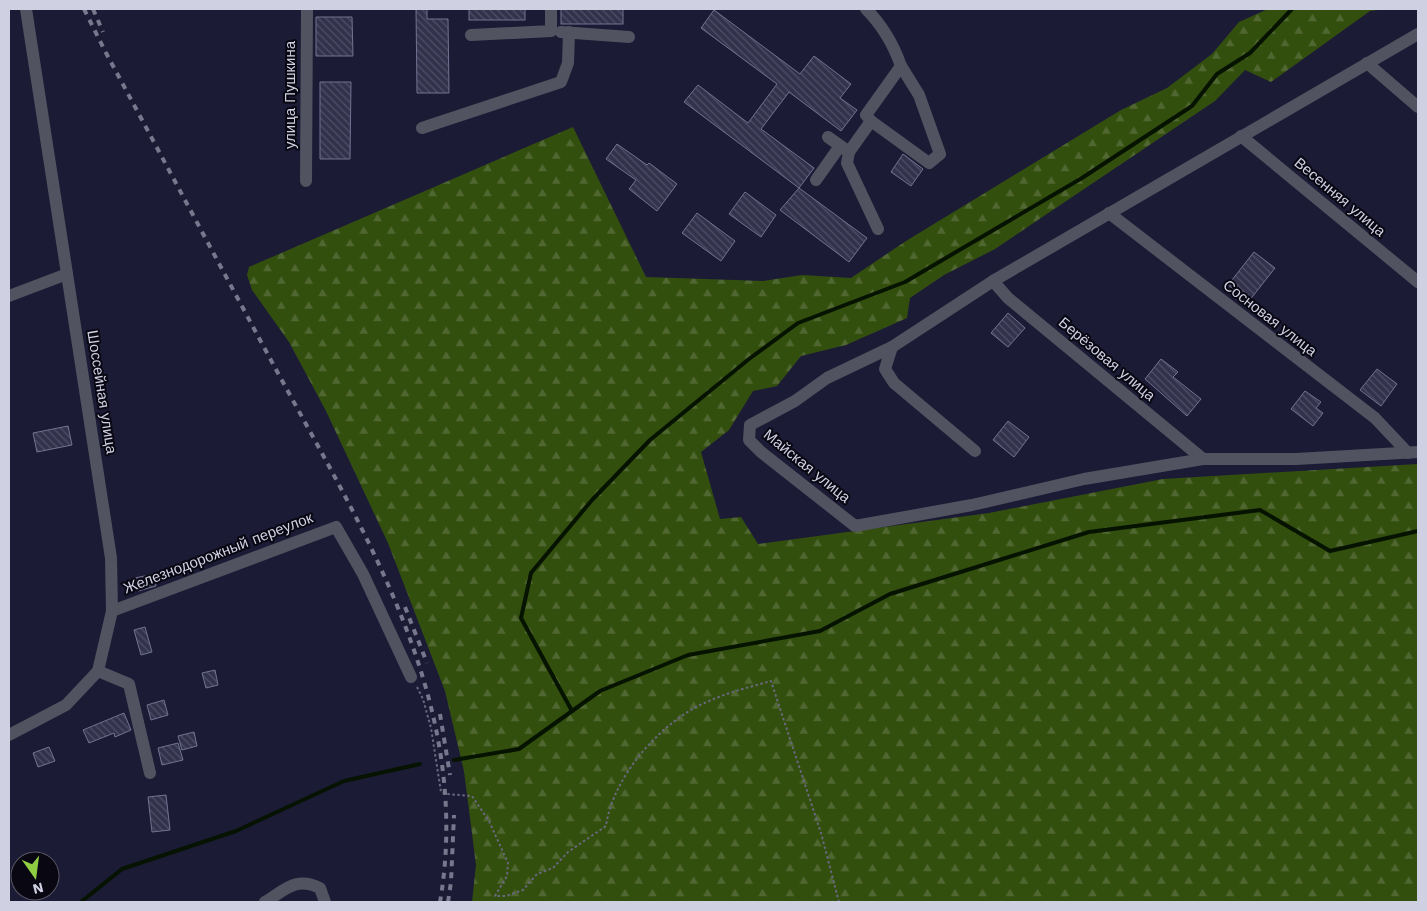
<svg xmlns="http://www.w3.org/2000/svg" width="1427" height="911" viewBox="0 0 1427 911" font-family="'Work Sans',sans-serif">
  <style>
    .forest { fill: url(#forest-firs) }
    .lines { fill: none; stroke-linecap: round; stroke-linejoin: round }
    .stream { stroke: #061300; stroke-width: 4 }
    .building { fill: url(#building-back-hatch); stroke: #727392 }
    .path { stroke: #68687f; stroke-width: 2; stroke-dasharray: 2.5 2.5; stroke-linecap: butt }
    .minor { stroke: #525360; stroke-width: 12 }
    .rail { stroke: #77778d; stroke-width: 4; stroke-dasharray: 6 6; stroke-linecap: butt }
    .labels { text-anchor: middle; stroke-width: 4; stroke-linejoin: round; paint-order: stroke }
    .street-label { font-size: 15px; fill: #cfd0e2; stroke: #080712 }
  </style>
  <defs>
    <pattern id="forest-firs" width="22" height="20" patternUnits="userSpaceOnUse" patternTransform="scale(1.25)"><rect width="22" height="20" fill="#334f0e"/><path d="M5 1l3.5 6h-7zM16 11l3.5 6h-7z" fill="#506731"/></pattern>
    <pattern id="building-back-hatch" width="6" height="6" patternUnits="userSpaceOnUse" patternTransform="scale(1.25)"><rect width="6" height="6" fill="#32324d"/><path d="M-1 5l2 2M0 0l6 6M5-1l2 2" fill="none" stroke="#4f4f66"/></pattern>
  </defs>
  <rect width="100%" height="100%" fill="#1c1b35"/>
  <polygon class="forest" points="1268,9 1386,9 1370,11 1271,82 1245,70 1215,101 995,249 944,275 910,298 907,318 846,345 801,356 777,386 753,391 729,430 701,452 720,519 741,517 758,544 989,513 1163,479 1418,464 1418,902 472,902 476,865 464,771 445,691 388,543 326,411 289,342 252,290 247,275 249,267 573,127 646,277 763,281 802,275 851,278 906,241 1121,110 1167,88 1212,54 1239,22"/>
  <g class="lines">
    <g class="stream">
      <polyline points="572,711 521,618 531,573 592,500 650,440 749,359 798,323 905,282 1082,178 1192,106 1217,74 1250,53 1292,9"/>
      <polyline points="454,760 519,749 600,691 688,655 820,631 890,594 1089,532 1260,510 1330,551 1418,531"/>
      <polyline points="81,902 122,869 236,831 344,781 420,764"/>
    </g>
  </g>
  <g class="building">
    <polygon points="416,9 427,9 427,19 448,19 449,93 417,93"/>
    <rect x="469" y="9" width="56" height="11"/>
    <rect x="561" y="9" width="62" height="15"/>
    <polygon points="714,10 800,74 814,56 851,84 840,98 857,110 841,131 789,92 761,129 814,168 799,188 684,102 698,85 748,123 777,84 701,28"/>
    <polygon points="316,17 352,17 353,56 316,56"/>
    <polygon points="320,82 351,82 350,159 320,159"/>
    <polygon points="617,144 647,165 649,163 677,184 657,211 629,189 636,180 606,159"/>
    <polygon points="903,154 923,169 911,186 891,172"/>
    <polygon points="799,188 867,238 849,262 780,210"/>
    <polygon points="745,192 776,215 761,237 729,214"/>
    <polygon points="697,213 735,241 721,261 682,233"/>
    <polygon points="1254,252 1275,268 1249,301 1228,285"/>
    <polygon points="1008,313 1025,328 1008,347 991,333"/>
    <polygon points="1161,359 1178,372 1173,377 1201,399 1187,416 1145,379"/>
    <polygon points="1377,369 1397,384 1381,406 1360,390"/>
    <polygon points="1305,391 1321,402 1316,408 1323,413 1313,426 1291,409"/>
    <polygon points="1008,421 1029,437 1014,457 993,440"/>
    <polygon points="68,426 72,445 37,452 33,433"/>
    <polygon points="154,574 156,586 138,591 135,578"/>
    <polygon points="145,627 152,652 141,655 134,630"/>
    <polygon points="215,670 218,685 206,688 202,673"/>
    <polygon points="164,700 168,715 151,720 147,705"/>
    <polygon points="124,713 131,730 115,737 114,733 89,743 83,730"/>
    <polygon points="194,732 197,746 182,750 178,736"/>
    <polygon points="178,743 183,760 162,765 158,748"/>
    <polygon points="49,747 55,761 38,767 33,753"/>
    <polygon points="166,795 170,830 152,832 148,797"/>
  </g>
  <g class="lines">
    <path class="path" d="M417,687L423,699L431,728L441,792L446,794L472,796L489,821L508,863L507,876L495,896H506L523,890L537,874L553,868L568,852L606,826C613,776 662,720 709,701C729,692 750,687 771,681L821,833L839,902"/>
    <g class="minor">
      <polyline points="561,32 629,37"/>
      <polyline points="1418,34 993,281 892,347 827,378 795,401 750,425 749,440 761,452 855,526 972,505 1084,479 1203,459 1296,459 1418,452"/>
      <polyline points="471,35 551,31 551,9"/>
      <polyline points="1367,63 1418,107"/>
      <polyline points="871,121 929,163 940,154 919,95 901,66"/>
      <polyline points="422,128 561,82 568,63 569,32"/>
      <polyline points="1241,136 1418,282"/>
      <path d="M828,137L849,152L871,121L866,115L901,66C893,43 883,26 866,9"/>
      <polyline points="849,152 847,163 878,229"/>
      <polyline points="816,180 840,146"/>
      <polyline points="306,181 307,9"/>
      <polyline points="1109,213 1375,418 1408,453"/>
      <polyline points="993,281 1008,298 1203,459"/>
      <polyline points="9,296 67,274"/>
      <polyline points="892,347 885,369 894,383 975,451"/>
      <polyline points="112,611 336,527 363,574 411,677"/>
      <polyline points="98,671 129,684 150,773"/>
      <polyline points="9,735 66,705 98,671 112,611 111,558 26,9"/>
      <path d="M265,902C285,890 296,876 320,888L325,902"/>
    </g>
    <g class="rail">
      <path d="M84,9L105,51C161,155 217,260 273,364C364,532 474,703 440,902"/>
      <polyline points="93,9 103,32"/>
      <polyline points="405,607 427,663"/>
      <polyline points="440,714 450,775"/>
      <polyline points="448,902 451,882 454,815"/>
    </g>
  </g>
  <g class="labels">
    <g class="street-label">
      <text transform="translate(290 95) rotate(-90)" y="5">улица Пушкина</text>
      <text transform="translate(1340 197) rotate(40)" y="5">Весенняя улица</text>
      <text transform="translate(1270 318) rotate(38)" y="5">Сосновая улица</text>
      <text transform="translate(1107 359) rotate(40)" y="5">Берёзовая улица</text>
      <text transform="translate(102 392) rotate(81)" y="5">Шоссейная улица</text>
      <text transform="translate(807 466) rotate(39)" y="5">Майская улица</text>
      <text transform="translate(218 553) rotate(-21)" y="5">Железнодорожный переулок</text>
    </g>
  </g>
  <rect width="1427" height="911" fill="none" stroke="#cfd0e2" stroke-width="20"/>
  <g transform="translate(35 876) rotate(166)"><circle r="24" fill="#080712" stroke="#585765"/>
  <path d="M0-4L9 19L0 12L-9 19Z" fill="#8fcd42"/>
  <text y="-8" font-size="14" font-weight="bold" text-anchor="middle" fill="#cfd0e2">N</text>
  </g>
</svg>
